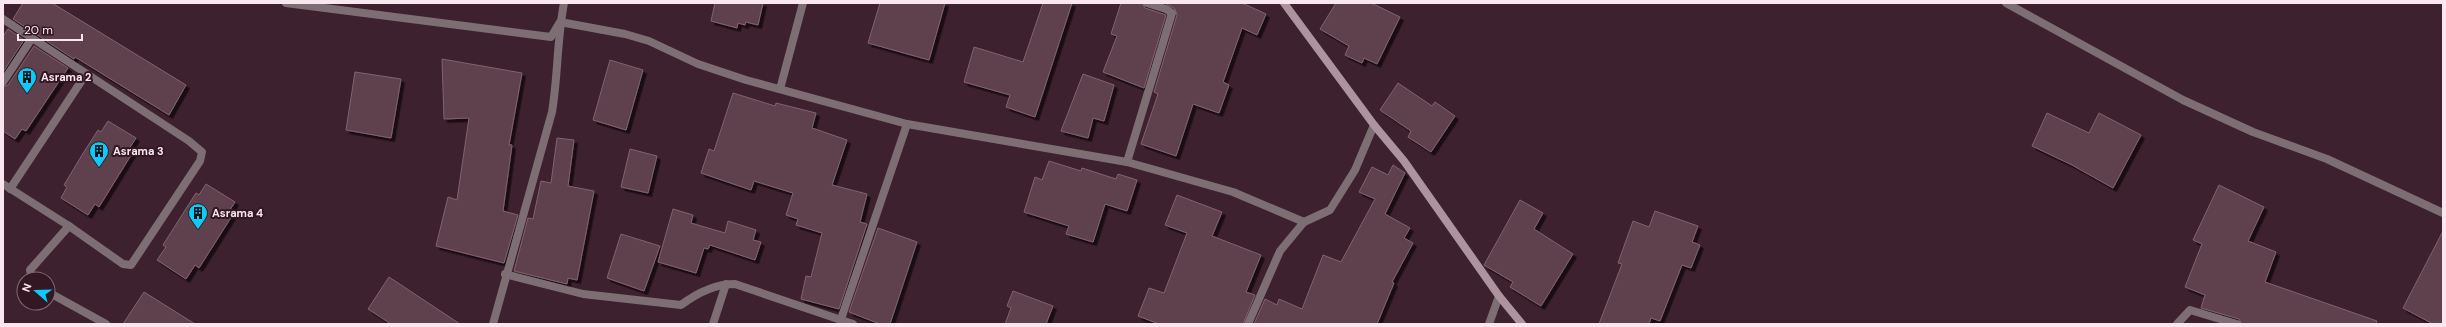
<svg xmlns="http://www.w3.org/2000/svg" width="2446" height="327" viewBox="0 0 2446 327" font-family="'DM Sans',sans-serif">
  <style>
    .building { fill: #5e3f4d; stroke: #836270; filter: url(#shadow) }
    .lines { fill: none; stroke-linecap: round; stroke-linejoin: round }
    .street { stroke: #7d6e74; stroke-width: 8 }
    .secondary { stroke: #ac939d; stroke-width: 8 }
    .labels { text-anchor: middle; stroke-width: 4; stroke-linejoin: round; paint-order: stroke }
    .poi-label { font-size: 11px; font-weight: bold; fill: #fae6ee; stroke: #331824; text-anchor: start }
  </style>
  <defs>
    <filter id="shadow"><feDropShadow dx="3.5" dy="3.5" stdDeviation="0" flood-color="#0009"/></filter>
  </defs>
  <rect width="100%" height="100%" fill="#3e212e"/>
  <g class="building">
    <polygon points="23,3 52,3 186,85 169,115 75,57 74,59 13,19"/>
    <polygon points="715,3 763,3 758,25 746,22 745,25 738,23 737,28 711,21"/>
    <polygon points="880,3 945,3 929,60 868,43"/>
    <polygon points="1043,3 1072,3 1035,117 1006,107 1010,95 964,82 974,47 1023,62"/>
    <polygon points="1121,3 1142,3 1145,8 1166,15 1144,88 1103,72 1117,36 1111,34"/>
    <polygon points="1165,3 1242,3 1266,14 1257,35 1242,28 1223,82 1229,85 1219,113 1193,104 1176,156 1141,144 1158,94 1154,92 1177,15 1175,9"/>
    <polygon points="1336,3 1371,3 1400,17 1377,64 1364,58 1362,63 1345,55 1349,46 1320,29"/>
    <polygon points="8,29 24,40 3,72 3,36"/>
    <polygon points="34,46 68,68 26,131 22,129 15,139 3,131 3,87 8,85"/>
    <polygon points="442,59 522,73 509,145 512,145 503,211 518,215 504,263 436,246 448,197 457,200 469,118 444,119"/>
    <polygon points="610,60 643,70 626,130 593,120"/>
    <polygon points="355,72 401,79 391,138 346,130"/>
    <polygon points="1083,74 1114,85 1104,121 1093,118 1088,138 1061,131"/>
    <polygon points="1398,83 1432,106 1435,102 1455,116 1431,152 1408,137 1411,131 1380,110"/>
    <polygon points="733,93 775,106 776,103 816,113 812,128 847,140 832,185 867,194 860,222 867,224 839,309 801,299 806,276 811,277 822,233 796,225 798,219 786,215 793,193 754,181 751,190 701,173 709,149 714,151"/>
    <polygon points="2047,113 2089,133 2099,113 2141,135 2113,188 2072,165 2032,146"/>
    <polygon points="108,121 136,138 129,149 133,152 99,207 95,204 88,215 61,198 67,187 64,185 82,155 98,130 101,132"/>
    <polygon points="557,138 574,140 568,186 594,191 577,280 568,278 567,284 514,271 528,218 533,219 541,181 551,183"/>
    <polygon points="630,149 657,156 648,193 621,187"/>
    <polygon points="1049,161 1081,171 1082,168 1116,179 1118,174 1137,180 1127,211 1105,204 1093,242 1066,234 1069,226 1024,212 1035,177 1042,180"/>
    <polygon points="1393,165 1405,173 1385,214 1410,228 1404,238 1413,243 1392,282 1394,283 1377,324 1254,324 1265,299 1277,305 1279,299 1302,309 1323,255 1341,262 1375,199 1359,192 1372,167 1388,175"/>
    <polygon points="206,184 235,202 228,213 232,216 199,268 195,265 186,279 157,260 166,247 163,245 182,215 196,193 199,195"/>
    <polygon points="2219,185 2264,207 2248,241 2276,252 2265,282 2377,321 2376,324 2242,324 2239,319 2201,308 2205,295 2185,287 2202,244 2193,240"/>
    <polygon points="1177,195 1222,212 1212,236 1261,255 1246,292 1255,295 1243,324 1159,324 1138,316 1149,288 1164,293 1187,233 1165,225"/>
    <polygon points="1520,200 1543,213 1534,229 1573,254 1541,306 1510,287 1513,282 1484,265"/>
    <polygon points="673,209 693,215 691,223 725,233 728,221 756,230 753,240 761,242 755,260 710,245 708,249 704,248 696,273 658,262"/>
    <polygon points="1655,211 1698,226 1692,242 1700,245 1691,268 1682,265 1660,321 1651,318 1649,324 1599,324 1622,264 1618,263 1633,221 1649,227"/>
    <polygon points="878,228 917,242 890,324 880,324 849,312"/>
    <polygon points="2443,231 2443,324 2433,324 2403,308"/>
    <polygon points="621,234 660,246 644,291 607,278"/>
    <polygon points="389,277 460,324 391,324 368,309"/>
    <polygon points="1013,291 1053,306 1046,324 1005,324 1011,308 1007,306"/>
    <polygon points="144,292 195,324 123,324"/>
  </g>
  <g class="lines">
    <g class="street">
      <polyline points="286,3 551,37 560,22 625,34 649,41 698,64 746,80 907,124 1127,162 1233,192 1304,222"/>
      <polyline points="2006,3 2183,100 2253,132 2327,159 2443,213"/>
      <polyline points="3,19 189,141 202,152 200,161 131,265 123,264 69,226 3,184"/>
      <polyline points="3,82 32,38"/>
      <polyline points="780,89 803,3"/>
      <polyline points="1127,162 1172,13 1166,9 1147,3"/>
      <polyline points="10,189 86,74"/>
      <path d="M505,274L583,294L681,305C697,293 714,284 735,284L853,324"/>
      <polyline points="32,279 30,270 69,226"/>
      <polyline points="48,292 106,324"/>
      <polyline points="841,319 907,124"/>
      <path d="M493,324L552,112C558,76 557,39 564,3"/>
      <polyline points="713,324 726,284"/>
      <polyline points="1248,324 1280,251 1304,222 1330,210 1355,170 1374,125"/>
      <polyline points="1489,324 1499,296"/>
      <polyline points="2177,324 2190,310 2237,324"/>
    </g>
    <polyline class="secondary" points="1284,3 1374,125 1404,161 1499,296 1522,324"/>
  </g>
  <defs>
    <g id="building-pin" transform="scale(1)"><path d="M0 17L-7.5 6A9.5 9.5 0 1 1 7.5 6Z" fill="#0ccafa" stroke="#331824"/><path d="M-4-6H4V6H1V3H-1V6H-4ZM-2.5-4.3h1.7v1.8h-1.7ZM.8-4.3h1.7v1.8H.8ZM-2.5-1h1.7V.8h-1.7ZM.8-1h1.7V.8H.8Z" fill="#111"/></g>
  </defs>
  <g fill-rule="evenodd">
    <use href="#building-pin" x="27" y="77"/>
    <use href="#building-pin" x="99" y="151"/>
    <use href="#building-pin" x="198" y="213"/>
  </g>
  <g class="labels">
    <g class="poi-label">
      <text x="41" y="81">Asrama 2</text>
      <text x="113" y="155">Asrama 3</text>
      <text x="212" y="217">Asrama 4</text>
    </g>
  </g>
  <rect width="2446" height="327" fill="none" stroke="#fae6ee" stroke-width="8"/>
  <g transform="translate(36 291) rotate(290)"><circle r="19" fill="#331824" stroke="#836a75"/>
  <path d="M0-3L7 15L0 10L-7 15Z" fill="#0ccafa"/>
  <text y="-6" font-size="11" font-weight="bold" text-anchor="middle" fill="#fae6ee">N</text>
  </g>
  <path d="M18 34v6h64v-6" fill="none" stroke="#fae6ee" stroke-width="2"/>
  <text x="24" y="34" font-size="12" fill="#fae6ee" stroke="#331824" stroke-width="3" paint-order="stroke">20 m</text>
</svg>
